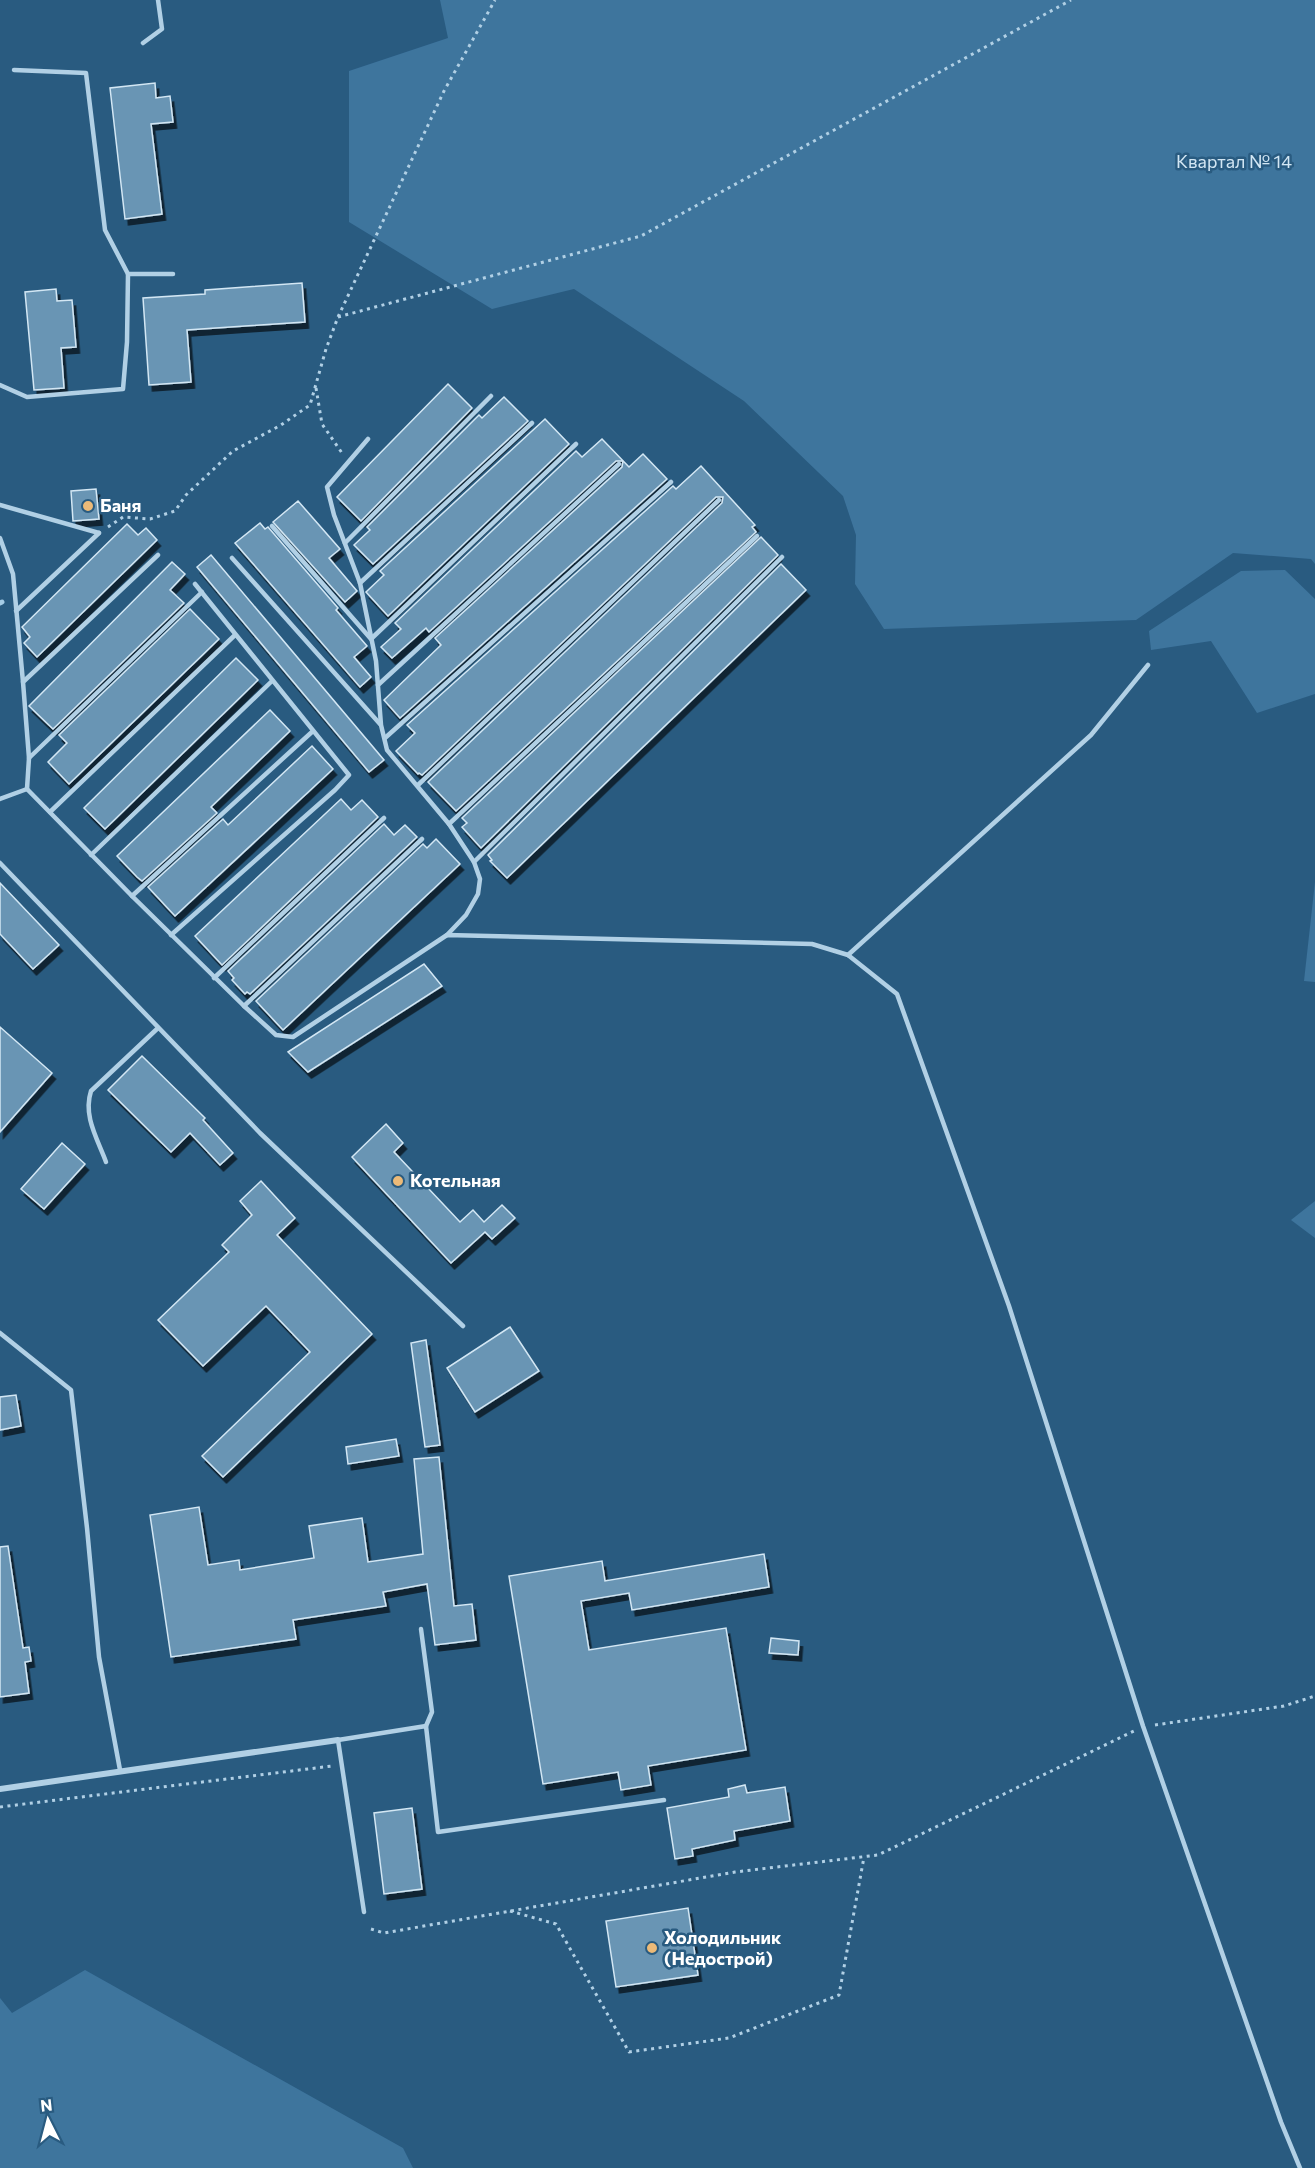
<svg xmlns="http://www.w3.org/2000/svg" width="1315" height="2168" viewBox="0 0 1315 2168" font-family="Commissioner,sans-serif">
  <style>
    .green { fill: #3e759d }
    .lines { fill: none; stroke-linecap: round; stroke-linejoin: round }
    .stream { stroke: #a5cce5; stroke-width: 5 }
    .building { fill: #6995b4; stroke: #d3e7f4; stroke-width: 1.5; filter: url(#shadow) }
    .path { stroke: #b1d0e5; stroke-width: 3; stroke-dasharray: 3 4.5; stroke-linecap: butt }
    .lane { stroke: #b1d0e5; stroke-width: 4.5 }
    .street { stroke: #b1d0e5; stroke-width: 6 }
    .poi-dot { fill: #ecba78; stroke: #295b80; stroke-width: 2 }
    .labels { text-anchor: middle; stroke-width: 5; stroke-linejoin: round; paint-order: stroke }
    .park-label { font-size: 18px; fill: #d3e7f4; stroke: #295b80 }
    .poi-label { font-size: 18px; font-weight: bold; fill: #fff; stroke: #295b80; text-anchor: start }
  </style>
  <defs>
    <filter id="shadow"><feDropShadow dx="3.5" dy="6" stdDeviation="0" flood-color="#0009"/></filter>
  </defs>
  <rect width="100%" height="100%" fill="#295b80"/>
  <g class="green">
    <polygon points="440,0 1315,0 1315,564 1311,559 1233,553 1136,620 884,629 855,584 856,535 843,496 744,401 574,289 492,309 349,222 349,71 448,38"/>
    <polygon points="1285,570 1315,599 1315,694 1257,713 1211,641 1151,650 1149,631 1241,571"/>
    <polygon points="1315,882 1315,982 1304,981"/>
    <polygon points="1315,1201 1315,1238 1291,1220"/>
    <polygon points="85,1970 403,2148 413,2168 0,2168 0,1998 12,2013"/>
  </g>
  <g class="lines">
    <polyline class="stream" points="0,603 2,602"/>
  </g>
  <g class="building">
    <polygon points="155,83 156,98 170,96 173,122 151,124 162,214 125,219 110,88"/>
    <polygon points="302,283 305,322 187,330 191,382 149,385 143,298 205,294 205,290"/>
    <polygon points="56,289 57,301 72,300 76,347 61,348 64,388 34,390 25,292"/>
    <polygon points="448,384 472,408 361,521 337,497"/>
    <polygon points="504,397 528,421 373,564 354,545 370,530 367,527 479,415 482,418"/>
    <polygon points="545,419 569,444 388,616 366,592 384,575 380,571"/>
    <polygon points="602,439 629,467 643,454 667,479 400,718 384,700 441,645 435,638 622,467 623,461 616,461 429,632 426,628 392,658 381,647 401,629 395,623 576,451 582,457"/>
    <polygon points="701,466 755,525 752,527 756,532 456,811 428,782 722,503 723,497 716,497 422,775 419,773 418,774 396,751 415,733 407,725 673,486 676,489"/>
    <polygon points="96,489 99,519 73,521 71,491"/>
    <polygon points="298,501 340,549 329,558 357,591 345,602 273,522"/>
    <polygon points="260,523 265,529 268,527 338,608 336,610 367,646 354,657 371,677 360,687 235,543"/>
    <polygon points="127,524 138,535 146,528 157,540 37,657 24,643 30,637 22,627"/>
    <polygon points="761,537 778,555 481,848 462,827 467,823 462,818"/>
    <polygon points="211,555 384,760 369,772 197,567"/>
    <polygon points="172,562 185,574 170,590 184,603 53,729 29,706"/>
    <polygon points="781,564 806,590 507,878 490,861 492,860 488,855"/>
    <polygon points="190,609 219,639 69,784 48,762 67,743 59,735"/>
    <polygon points="236,658 258,680 105,829 84,808"/>
    <polygon points="270,710 290,731 211,807 217,813 142,881 137,877 117,856"/>
    <polygon points="312,746 333,769 175,916 148,887 223,819 228,825"/>
    <polygon points="341,799 351,810 362,800 378,817 222,965 195,936"/>
    <polygon points="384,824 394,835 405,825 417,837 250,994 247,992 245,994 232,980 234,978 228,971"/>
    <polygon points="436,839 460,864 283,1030 256,1001 423,844 427,848"/>
    <polygon points="0,883 59,945 33,969 0,934"/>
    <polygon points="424,964 442,986 308,1072 288,1052"/>
    <polygon points="0,1027 52,1073 0,1132"/>
    <polygon points="142,1056 205,1118 203,1120 233,1153 220,1165 190,1133 171,1152 108,1090"/>
    <polygon points="386,1124 403,1143 394,1152 460,1222 473,1210 484,1222 502,1205 515,1218 492,1239 485,1232 451,1263 352,1157"/>
    <polygon points="62,1143 85,1164 44,1209 21,1189"/>
    <polygon points="261,1181 295,1218 277,1235 372,1334 223,1477 202,1456 310,1352 266,1306 203,1366 158,1320 229,1252 222,1245 252,1215 240,1201"/>
    <polygon points="510,1327 539,1371 475,1412 447,1368"/>
    <polygon points="426,1340 440,1445 425,1447 411,1343"/>
    <polygon points="16,1395 21,1426 0,1430 0,1397"/>
    <polygon points="396,1439 399,1456 348,1464 346,1447"/>
    <polygon points="439,1457 454,1606 472,1604 476,1640 435,1645 427,1584 383,1592 386,1606 293,1620 296,1639 171,1657 150,1515 199,1507 208,1565 239,1560 240,1570 314,1558 309,1526 362,1518 368,1562 423,1554 414,1459"/>
    <polygon points="8,1546 23,1648 29,1647 31,1661 25,1662 29,1693 0,1697 0,1547"/>
    <polygon points="764,1554 769,1587 632,1610 629,1593 581,1601 589,1650 726,1628 746,1750 648,1766 651,1785 621,1790 618,1772 543,1784 509,1576 602,1561 605,1581"/>
    <polygon points="771,1638 799,1641 798,1655 769,1653"/>
    <polygon points="745,1785 747,1793 785,1787 790,1821 734,1831 735,1840 692,1849 693,1856 675,1859 667,1808 729,1797 728,1789"/>
    <polygon points="412,1808 422,1889 384,1894 374,1813"/>
    <polygon points="688,1908 698,1975 616,1987 606,1921"/>
  </g>
  <g class="lines">
    <g class="path">
      <polyline points="338,317 641,236 1071,0"/>
      <polyline points="316,388 322,424 342,453"/>
      <polyline points="108,527 123,517 150,519 175,511 186,495 233,451 281,425 310,405 326,349 338,317 444,91 495,0"/>
      <polyline points="1155,1725 1284,1706 1315,1696"/>
      <polyline points="0,1807 332,1766"/>
      <polyline points="510,1911 556,1924 629,2052 729,2038 839,1995 864,1857"/>
      <polyline points="371,1929 384,1933 735,1872 878,1855 1134,1731"/>
    </g>
    <g class="lane">
      <polyline points="143,43 162,29 158,0"/>
      <polyline points="14,70 86,73 105,230 128,274 173,274"/>
      <polyline points="0,385 27,397 123,389 127,342 128,274"/>
      <polyline points="368,439 327,487 334,515 360,583 376,661 381,725 387,750 449,824 474,862 480,879 478,894 466,915 447,935"/>
      <polyline points="0,505 99,533"/>
      <polyline points="272,526 371,639 576,444"/>
      <polyline points="0,538 13,574 23,682"/>
      <polyline points="345,543 491,396"/>
      <polyline points="232,558 380,724"/>
      <polyline points="360,583 532,423"/>
      <polyline points="16,611 99,533"/>
      <polyline points="378,685 619,464"/>
      <polyline points="385,738 671,482"/>
      <polyline points="29,758 202,592"/>
      <polyline points="418,785 719,500"/>
      <polyline points="27,789 29,758 23,682 158,555"/>
      <polyline points="0,799 27,789 132,896 244,1006 276,1035 293,1037 447,935 812,944 848,955 897,994 1009,1306 1143,1726 1281,2122 1300,2168"/>
      <polyline points="50,812 235,635"/>
      <polyline points="449,824 757,536"/>
      <polyline points="91,855 272,681"/>
      <polyline points="474,862 782,557"/>
      <polyline points="0,863 260,1133 463,1326"/>
      <polyline points="132,896 313,731"/>
      <polyline points="171,935 335,790 349,775 195,584"/>
      <polyline points="848,955 1091,735 1148,665"/>
      <polyline points="214,978 384,818"/>
      <polyline points="244,1006 422,839"/>
      <path d="M106,1162C97,1138 83,1116 91,1091L158,1028"/>
      <polyline points="0,1333 71,1390 87,1528 99,1657 120,1770"/>
      <polyline points="421,1629 432,1712 426,1726"/>
      <polyline points="364,1912 338,1740 426,1726 438,1832 664,1800"/>
    </g>
    <polyline class="street" points="0,1789 338,1740"/>
  </g>
  <g class="poi-dot">
    <circle cx="88" cy="506" r="6"/>
    <circle cx="398" cy="1181" r="6"/>
    <circle cx="652" cy="1948" r="6"/>
  </g>
  <g class="labels">
    <g class="park-label">
      <text x="1234" y="168">Квартал № 14</text>
    </g>
    <g class="poi-label">
      <text x="100" y="512">Баня</text>
      <text x="410" y="1187">Котельная</text>
      <text x="664" y="1944">Холодильник<tspan x="664" dy="21">(Недострой)</tspan></text>
    </g>
  </g>
  <g transform="translate(48 2120) rotate(354)" stroke="#295b80" stroke-width="4.5" paint-order="stroke">
  <path d="M0-4.5L10 22L0 15L-10 22Z" fill="#ffffff"/>
  <text y="-9" font-size="16" font-weight="bold" text-anchor="middle" fill="#ffffff">N</text>
  </g>
</svg>
